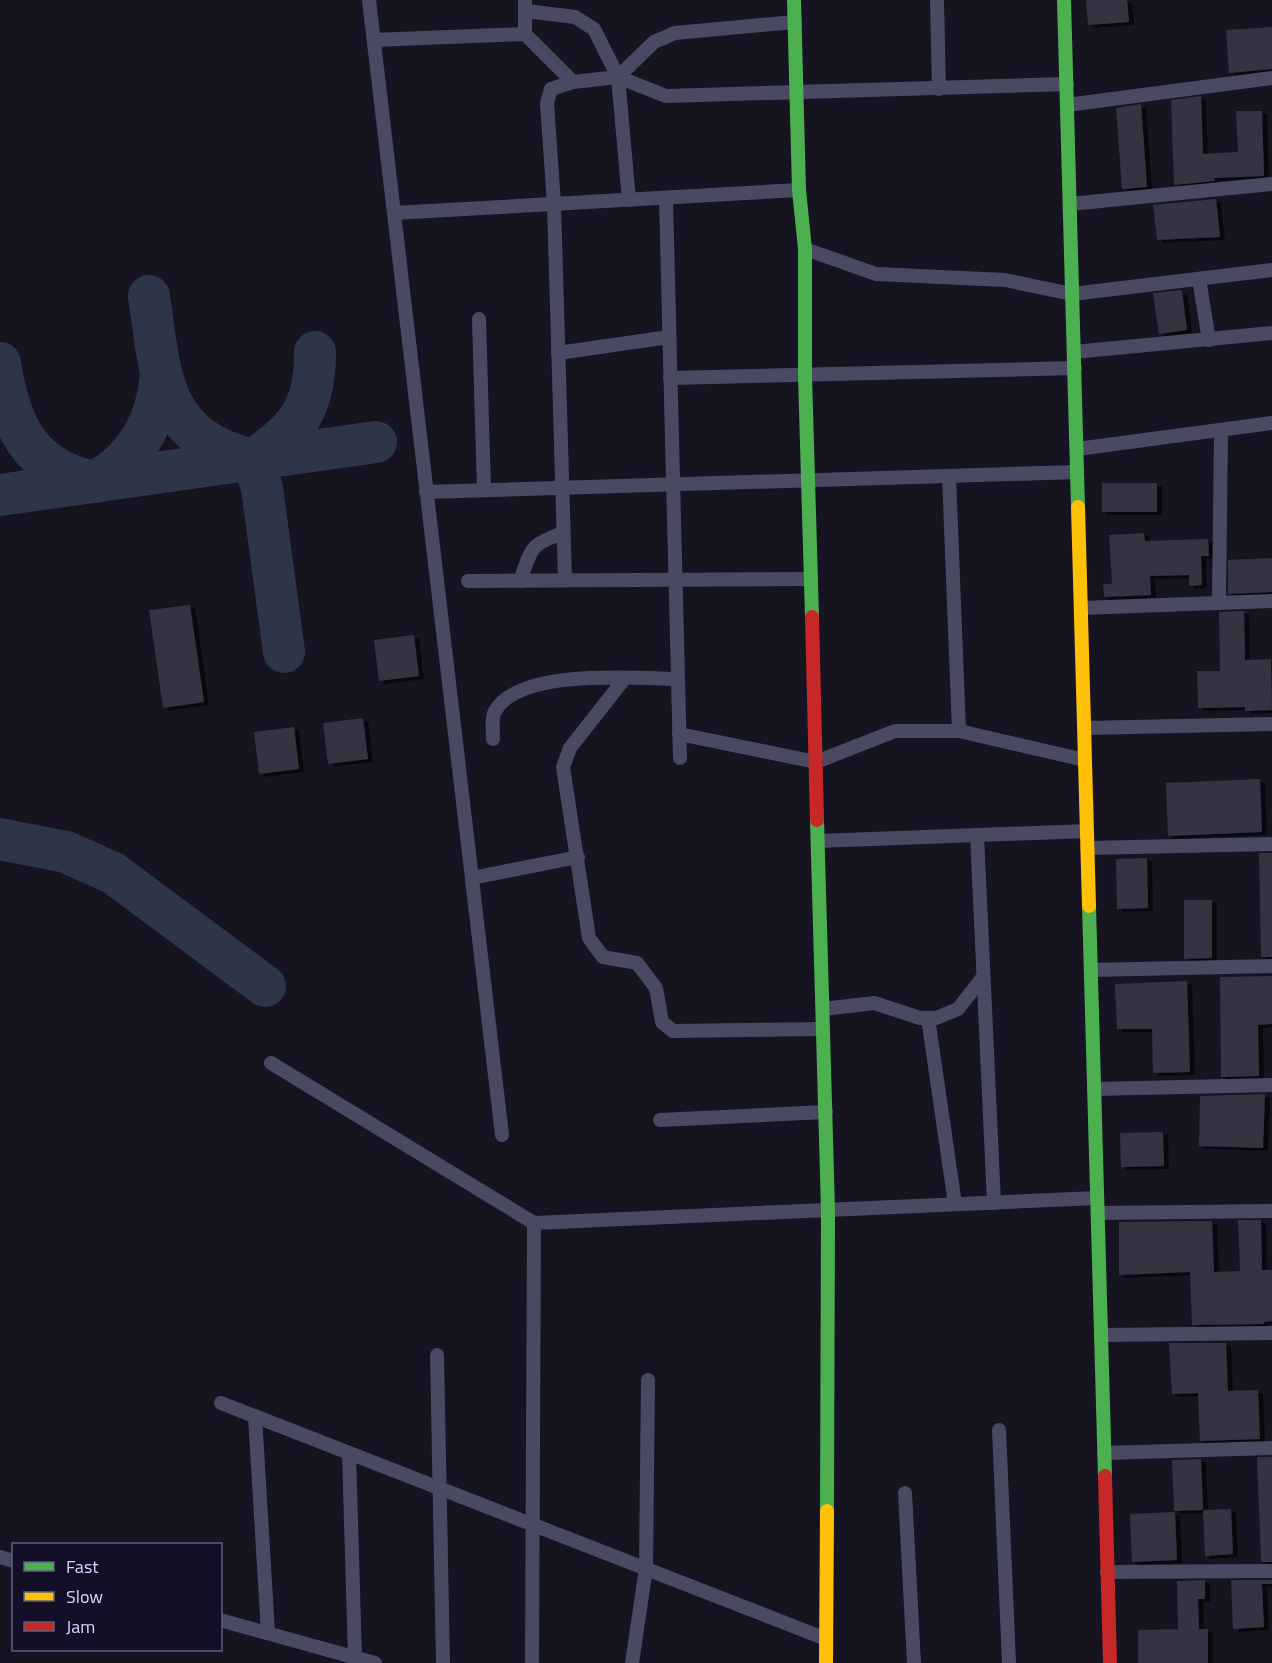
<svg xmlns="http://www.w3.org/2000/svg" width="1272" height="1663" viewBox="0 0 1272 1663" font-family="'Titillium Web',sans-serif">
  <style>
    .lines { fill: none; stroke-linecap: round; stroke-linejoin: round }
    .taxiway { stroke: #2c3646; stroke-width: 42 }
    .building { fill: #343243; filter: url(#shadow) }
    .street { stroke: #4a4962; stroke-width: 14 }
    .fast { stroke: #4caf50; stroke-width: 14 }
    .slow { stroke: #ffc107; stroke-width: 14 }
    .jam { stroke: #c62828; stroke-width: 14 }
  </style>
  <defs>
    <filter id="shadow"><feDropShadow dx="5" dy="3" stdDeviation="0" flood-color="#0009"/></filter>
  </defs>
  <rect width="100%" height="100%" fill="#161421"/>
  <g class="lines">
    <g class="taxiway">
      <path d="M149,296C161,377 159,437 253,460C298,430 315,408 315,352"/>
      <path d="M0,363C9,422 28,470 95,482C137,459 157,421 161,375"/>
      <polyline points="253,460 262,488 284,652"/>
      <polyline points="0,495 376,442"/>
      <polyline points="0,839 66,852 113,873 265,986"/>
    </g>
  </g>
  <g class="building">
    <polygon points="1086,0 1127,0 1129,22 1088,25"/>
    <polygon points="1272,27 1272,69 1229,73 1226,30"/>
    <polygon points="1201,96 1203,154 1238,152 1236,111 1262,111 1264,176 1214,178 1215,181 1174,185 1171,100"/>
    <polygon points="1141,104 1147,187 1122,189 1116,108"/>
    <polygon points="1216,199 1220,237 1157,240 1153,205"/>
    <polygon points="1182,290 1187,330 1159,334 1153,293"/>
    <rect x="1102" y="483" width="55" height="29"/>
    <polygon points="1144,533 1145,541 1208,539 1209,556 1201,556 1202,585 1189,586 1189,575 1150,576 1151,595 1104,597 1103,584 1112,584 1109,535"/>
    <polygon points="1272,558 1272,592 1228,594 1228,560"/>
    <polygon points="190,605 204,702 163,708 149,610"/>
    <polygon points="1244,611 1245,660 1271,659 1272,710 1245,711 1245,707 1198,708 1197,671 1220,671 1219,612"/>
    <polygon points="414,635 419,676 379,681 374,640"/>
    <polygon points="363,718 368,759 328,764 323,723"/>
    <polygon points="294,727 299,769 259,774 254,732"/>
    <polygon points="1260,779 1262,832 1168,836 1166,783"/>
    <polygon points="1259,853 1272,853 1272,957 1261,957"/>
    <polygon points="1147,858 1148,908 1117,909 1116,859"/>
    <polygon points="1184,900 1212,900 1212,958 1184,959"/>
    <polygon points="1272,976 1272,1024 1258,1025 1259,1076 1221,1077 1220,977"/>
    <polygon points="1187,981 1190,1072 1153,1073 1152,1029 1117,1029 1115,984"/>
    <polygon points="1265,1094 1263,1148 1199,1146 1200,1096"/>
    <polygon points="1163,1132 1164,1166 1121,1167 1120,1133"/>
    <polygon points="1238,1220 1261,1220 1262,1270 1272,1270 1272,1321 1264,1322 1264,1324 1192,1325 1190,1272 1119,1275 1119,1222 1212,1221 1214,1272 1240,1271"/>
    <polygon points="1169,1343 1226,1343 1228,1391 1258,1390 1260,1439 1200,1441 1198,1393 1172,1394"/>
    <polygon points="1257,1457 1272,1457 1272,1562 1261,1562"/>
    <polygon points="1201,1459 1203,1510 1174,1511 1172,1460"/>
    <polygon points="1231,1509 1233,1554 1205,1556 1203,1510"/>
    <polygon points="1175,1512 1177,1560 1132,1562 1130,1514"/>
    <polygon points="1205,1580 1205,1599 1198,1599 1199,1629 1208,1629 1208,1663 1138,1663 1138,1630 1178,1629 1177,1581"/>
    <polygon points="1231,1580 1272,1580 1272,1584 1262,1584 1264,1627 1233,1629"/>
  </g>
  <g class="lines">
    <g class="street">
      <polyline points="369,0 502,1135"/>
      <polyline points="937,0 939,89"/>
      <polyline points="526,11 575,17 594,29 618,77 654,42 675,33 795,22"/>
      <polyline points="525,34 573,82"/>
      <polyline points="374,40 525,34 525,0"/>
      <polyline points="618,77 629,200"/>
      <polyline points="1067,105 1272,78"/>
      <polyline points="666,198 680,758"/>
      <polyline points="1070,204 1272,184"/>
      <polyline points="394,213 799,190"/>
      <polyline points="805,249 876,274 1005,280 1072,294 1272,270"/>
      <polyline points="1199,279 1209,340"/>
      <polyline points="479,319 484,490"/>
      <polyline points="1074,352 1272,333"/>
      <polyline points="558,353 669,337"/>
      <polyline points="670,378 1075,368"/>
      <polyline points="1077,449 1272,423"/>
      <polyline points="949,476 959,731"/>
      <polyline points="426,492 1077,472"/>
      <polyline points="565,580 554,204 547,103 551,89 573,82 618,77 666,96 1067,84"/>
      <polyline points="468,581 811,579"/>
      <path d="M520,581C532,548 529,545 563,533"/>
      <polyline points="1219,603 1221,430"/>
      <polyline points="1081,608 1272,601"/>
      <polyline points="625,678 570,748 563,767 589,938 603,957 637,963 656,988 662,1022 673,1031 823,1029"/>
      <polyline points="1084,728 1272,724"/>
      <polyline points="679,734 816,762 895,731 959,731 1085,760"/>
      <path d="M493,739C493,731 491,718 495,711C520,668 635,678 678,679"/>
      <polyline points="977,835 994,1203"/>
      <polyline points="818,841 1087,831"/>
      <polyline points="1087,848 1272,844"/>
      <polyline points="472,878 578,857"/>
      <polyline points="1091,970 1272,966"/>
      <polyline points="823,1009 874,1003 920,1018 936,1018 958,1009 983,977"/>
      <polyline points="928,1018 955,1204"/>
      <polyline points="271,1063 534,1223 1097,1198"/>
      <polyline points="1094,1089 1272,1085"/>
      <polyline points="660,1120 826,1112"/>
      <polyline points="1098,1213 1272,1211"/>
      <polyline points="1101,1335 1272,1333"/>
      <polyline points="437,1355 443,1663"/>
      <polyline points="221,1403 826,1639"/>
      <polyline points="255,1416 268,1633"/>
      <polyline points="999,1430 1009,1663"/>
      <polyline points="349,1453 355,1658"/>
      <polyline points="1104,1453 1272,1448"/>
      <polyline points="905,1493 914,1663"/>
      <polyline points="0,1557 14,1561"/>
      <polyline points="1107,1572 1272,1571"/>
      <polyline points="220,1620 375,1663"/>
      <polyline points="532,1663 534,1223"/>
      <polyline points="632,1663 646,1568 648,1380"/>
    </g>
    <g class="fast">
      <polyline points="794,0 799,190 805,249 805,375 812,617"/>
      <polyline points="1064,0 1078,507"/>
      <polyline points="817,820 828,1210 827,1511"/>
      <polyline points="1089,906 1105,1476"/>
    </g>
    <g class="slow">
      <polyline points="1078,507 1089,906"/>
      <polyline points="826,1663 827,1511"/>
    </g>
    <g class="jam">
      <polyline points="812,617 817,820"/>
      <polyline points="1105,1476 1110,1663"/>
    </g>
  </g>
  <rect x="12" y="1543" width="210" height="108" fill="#130f26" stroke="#625e7d" stroke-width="1.5"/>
  <rect x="24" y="1562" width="30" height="9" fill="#4caf50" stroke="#625e7d" stroke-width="1.5"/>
  <text x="66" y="1573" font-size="18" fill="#d9d4ff">Fast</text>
  <rect x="24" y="1592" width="30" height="9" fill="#ffc107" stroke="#625e7d" stroke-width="1.5"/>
  <text x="66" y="1603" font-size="18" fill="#d9d4ff">Slow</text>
  <rect x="24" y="1622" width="30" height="9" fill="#c62828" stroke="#625e7d" stroke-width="1.5"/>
  <text x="66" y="1633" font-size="18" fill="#d9d4ff">Jam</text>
</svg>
